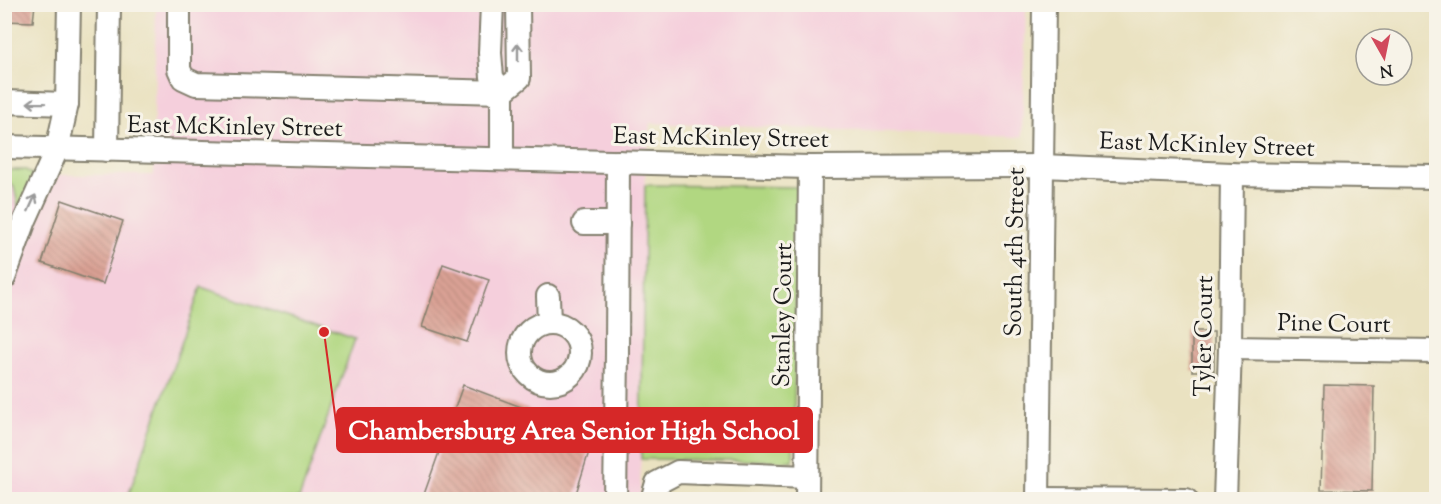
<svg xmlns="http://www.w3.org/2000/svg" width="1441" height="504" viewBox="0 0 1441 504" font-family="'Sorts Mill Goudy',serif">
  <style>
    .built { fill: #f5cfdc }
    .grass { fill: #b1d781; stroke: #667a4e; stroke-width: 1.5 }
    .building { fill: url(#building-back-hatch) }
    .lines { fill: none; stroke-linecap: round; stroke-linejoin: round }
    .minor-casing { stroke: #837f6e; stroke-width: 26 }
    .minor { stroke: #fff; stroke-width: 22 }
    .oneway { stroke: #999 }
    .labels { text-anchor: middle; stroke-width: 6; stroke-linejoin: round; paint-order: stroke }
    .street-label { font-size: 24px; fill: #1c1c1c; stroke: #f7f3e8 }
    .leader { fill: none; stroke: #d62828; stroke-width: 2 }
    .callout-dot { fill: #d62828; stroke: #f7f3e8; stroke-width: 2 }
    .callout { fill: #d62828; stroke: #d62828; stroke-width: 2 }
    .callout-label { font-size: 26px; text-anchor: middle; font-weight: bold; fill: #fff }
  </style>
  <defs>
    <pattern id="building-back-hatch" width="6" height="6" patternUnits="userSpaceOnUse" patternTransform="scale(1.5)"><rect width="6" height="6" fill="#daa194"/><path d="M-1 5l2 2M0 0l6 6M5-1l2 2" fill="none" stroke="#ba8a7f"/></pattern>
  </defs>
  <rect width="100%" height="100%" fill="#f7f3e8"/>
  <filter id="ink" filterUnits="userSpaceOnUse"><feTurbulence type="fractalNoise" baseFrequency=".0167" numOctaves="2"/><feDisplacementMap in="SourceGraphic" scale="12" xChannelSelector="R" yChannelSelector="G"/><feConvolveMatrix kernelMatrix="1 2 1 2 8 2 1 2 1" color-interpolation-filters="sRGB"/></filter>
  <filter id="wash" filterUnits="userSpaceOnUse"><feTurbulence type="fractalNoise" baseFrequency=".008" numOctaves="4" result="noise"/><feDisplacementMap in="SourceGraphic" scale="24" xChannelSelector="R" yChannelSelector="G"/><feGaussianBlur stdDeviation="1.35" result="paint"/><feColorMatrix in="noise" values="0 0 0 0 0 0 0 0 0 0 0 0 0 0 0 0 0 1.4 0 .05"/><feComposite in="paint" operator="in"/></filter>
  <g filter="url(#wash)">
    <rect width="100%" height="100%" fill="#eae2c1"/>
    <polygon class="built" points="156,5 1026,5 1022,137 650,123 645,179 640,499 5,500 5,175 153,175"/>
    <g class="grass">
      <polygon points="5,170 26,170 33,175 24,204 18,206 14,187 9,183 5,183"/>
      <polygon points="645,185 798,187 793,461 641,459"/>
      <polygon points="201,287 355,339 299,499 127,499"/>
    </g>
    <g id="blocks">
      <g class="building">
        <polygon points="4,4 35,4 33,22 4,21"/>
        <polygon points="62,200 123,221 103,284 42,263"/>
        <polygon points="443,264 489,280 467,342 422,327"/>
        <rect x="1192" y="332" width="22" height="39"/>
        <polygon points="463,385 550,418 547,428 592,442 574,500 422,500"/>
        <polygon points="1324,385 1374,386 1372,491 1321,490"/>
      </g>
    </g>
  </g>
  <g filter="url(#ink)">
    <use href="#blocks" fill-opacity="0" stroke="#837f6e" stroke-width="1.5"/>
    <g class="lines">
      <g class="minor-casing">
        <g id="minor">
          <polyline points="179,4 179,69 183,78 196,84 502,92 502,159"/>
          <polyline points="492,4 490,53 492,77 502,92 519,78 518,4"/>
          <polyline points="4,102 67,104"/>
          <polyline points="4,147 810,167 1042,166 1232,174 1436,177"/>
          <polyline points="107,150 109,4"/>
          <polyline points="584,223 618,223"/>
          <polyline points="4,278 25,220 57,149 67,104 69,4"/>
          <polyline points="548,296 549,323"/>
          <circle cx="550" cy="353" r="30"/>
          <polyline points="1230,348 1436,351"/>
          <polyline points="1038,499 1186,500"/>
          <polyline points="615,500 617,353 618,162"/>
          <polyline points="652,500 657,483 678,472 807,477"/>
          <polyline points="807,500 810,167"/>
          <polyline points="1038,500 1044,4"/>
          <polyline points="1225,500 1230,348 1232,174"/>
        </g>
      </g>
      <use href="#minor" class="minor"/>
    </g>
    <defs><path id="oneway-shaft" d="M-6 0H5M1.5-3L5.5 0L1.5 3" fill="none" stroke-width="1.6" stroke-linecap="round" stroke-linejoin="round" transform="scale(1.5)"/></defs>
    <g class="oneway">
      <use href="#oneway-shaft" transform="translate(518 52) rotate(-90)"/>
      <use href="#oneway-shaft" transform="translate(36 103) rotate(-179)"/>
      <use href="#oneway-shaft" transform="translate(32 203) rotate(-66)"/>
    </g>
  </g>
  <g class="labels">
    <g class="street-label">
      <text transform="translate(235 126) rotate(1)" y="8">East McKinley Street</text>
      <text transform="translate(721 137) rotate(1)" y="8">East McKinley Street</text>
      <text transform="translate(1207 144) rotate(2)" y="8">East McKinley Street</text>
      <text transform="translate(1014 252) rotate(-89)" y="8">South 4th Street</text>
      <text transform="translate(782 315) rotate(-89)" y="8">Stanley Court</text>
      <text transform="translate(1334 323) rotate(1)" y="8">Pine Court</text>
      <text transform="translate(1203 336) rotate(-89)" y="8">Tyler Court</text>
    </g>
  </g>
  <path class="leader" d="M324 332L337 430"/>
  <circle class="callout-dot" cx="324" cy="332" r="6"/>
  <rect class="callout" x="337" y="408" width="475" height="44" rx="6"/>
  <g class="callout-label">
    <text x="574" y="439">Chambersburg Area Senior High School</text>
  </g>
  <rect width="1441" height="504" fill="none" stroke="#f7f3e8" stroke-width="24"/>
  <g transform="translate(1384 57) rotate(171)"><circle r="28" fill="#f7f3e8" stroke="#9f9d96" stroke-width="1.5"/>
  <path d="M0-4.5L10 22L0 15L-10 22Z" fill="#d1495b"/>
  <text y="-9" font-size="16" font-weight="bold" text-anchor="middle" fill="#1c1c1c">N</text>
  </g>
</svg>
